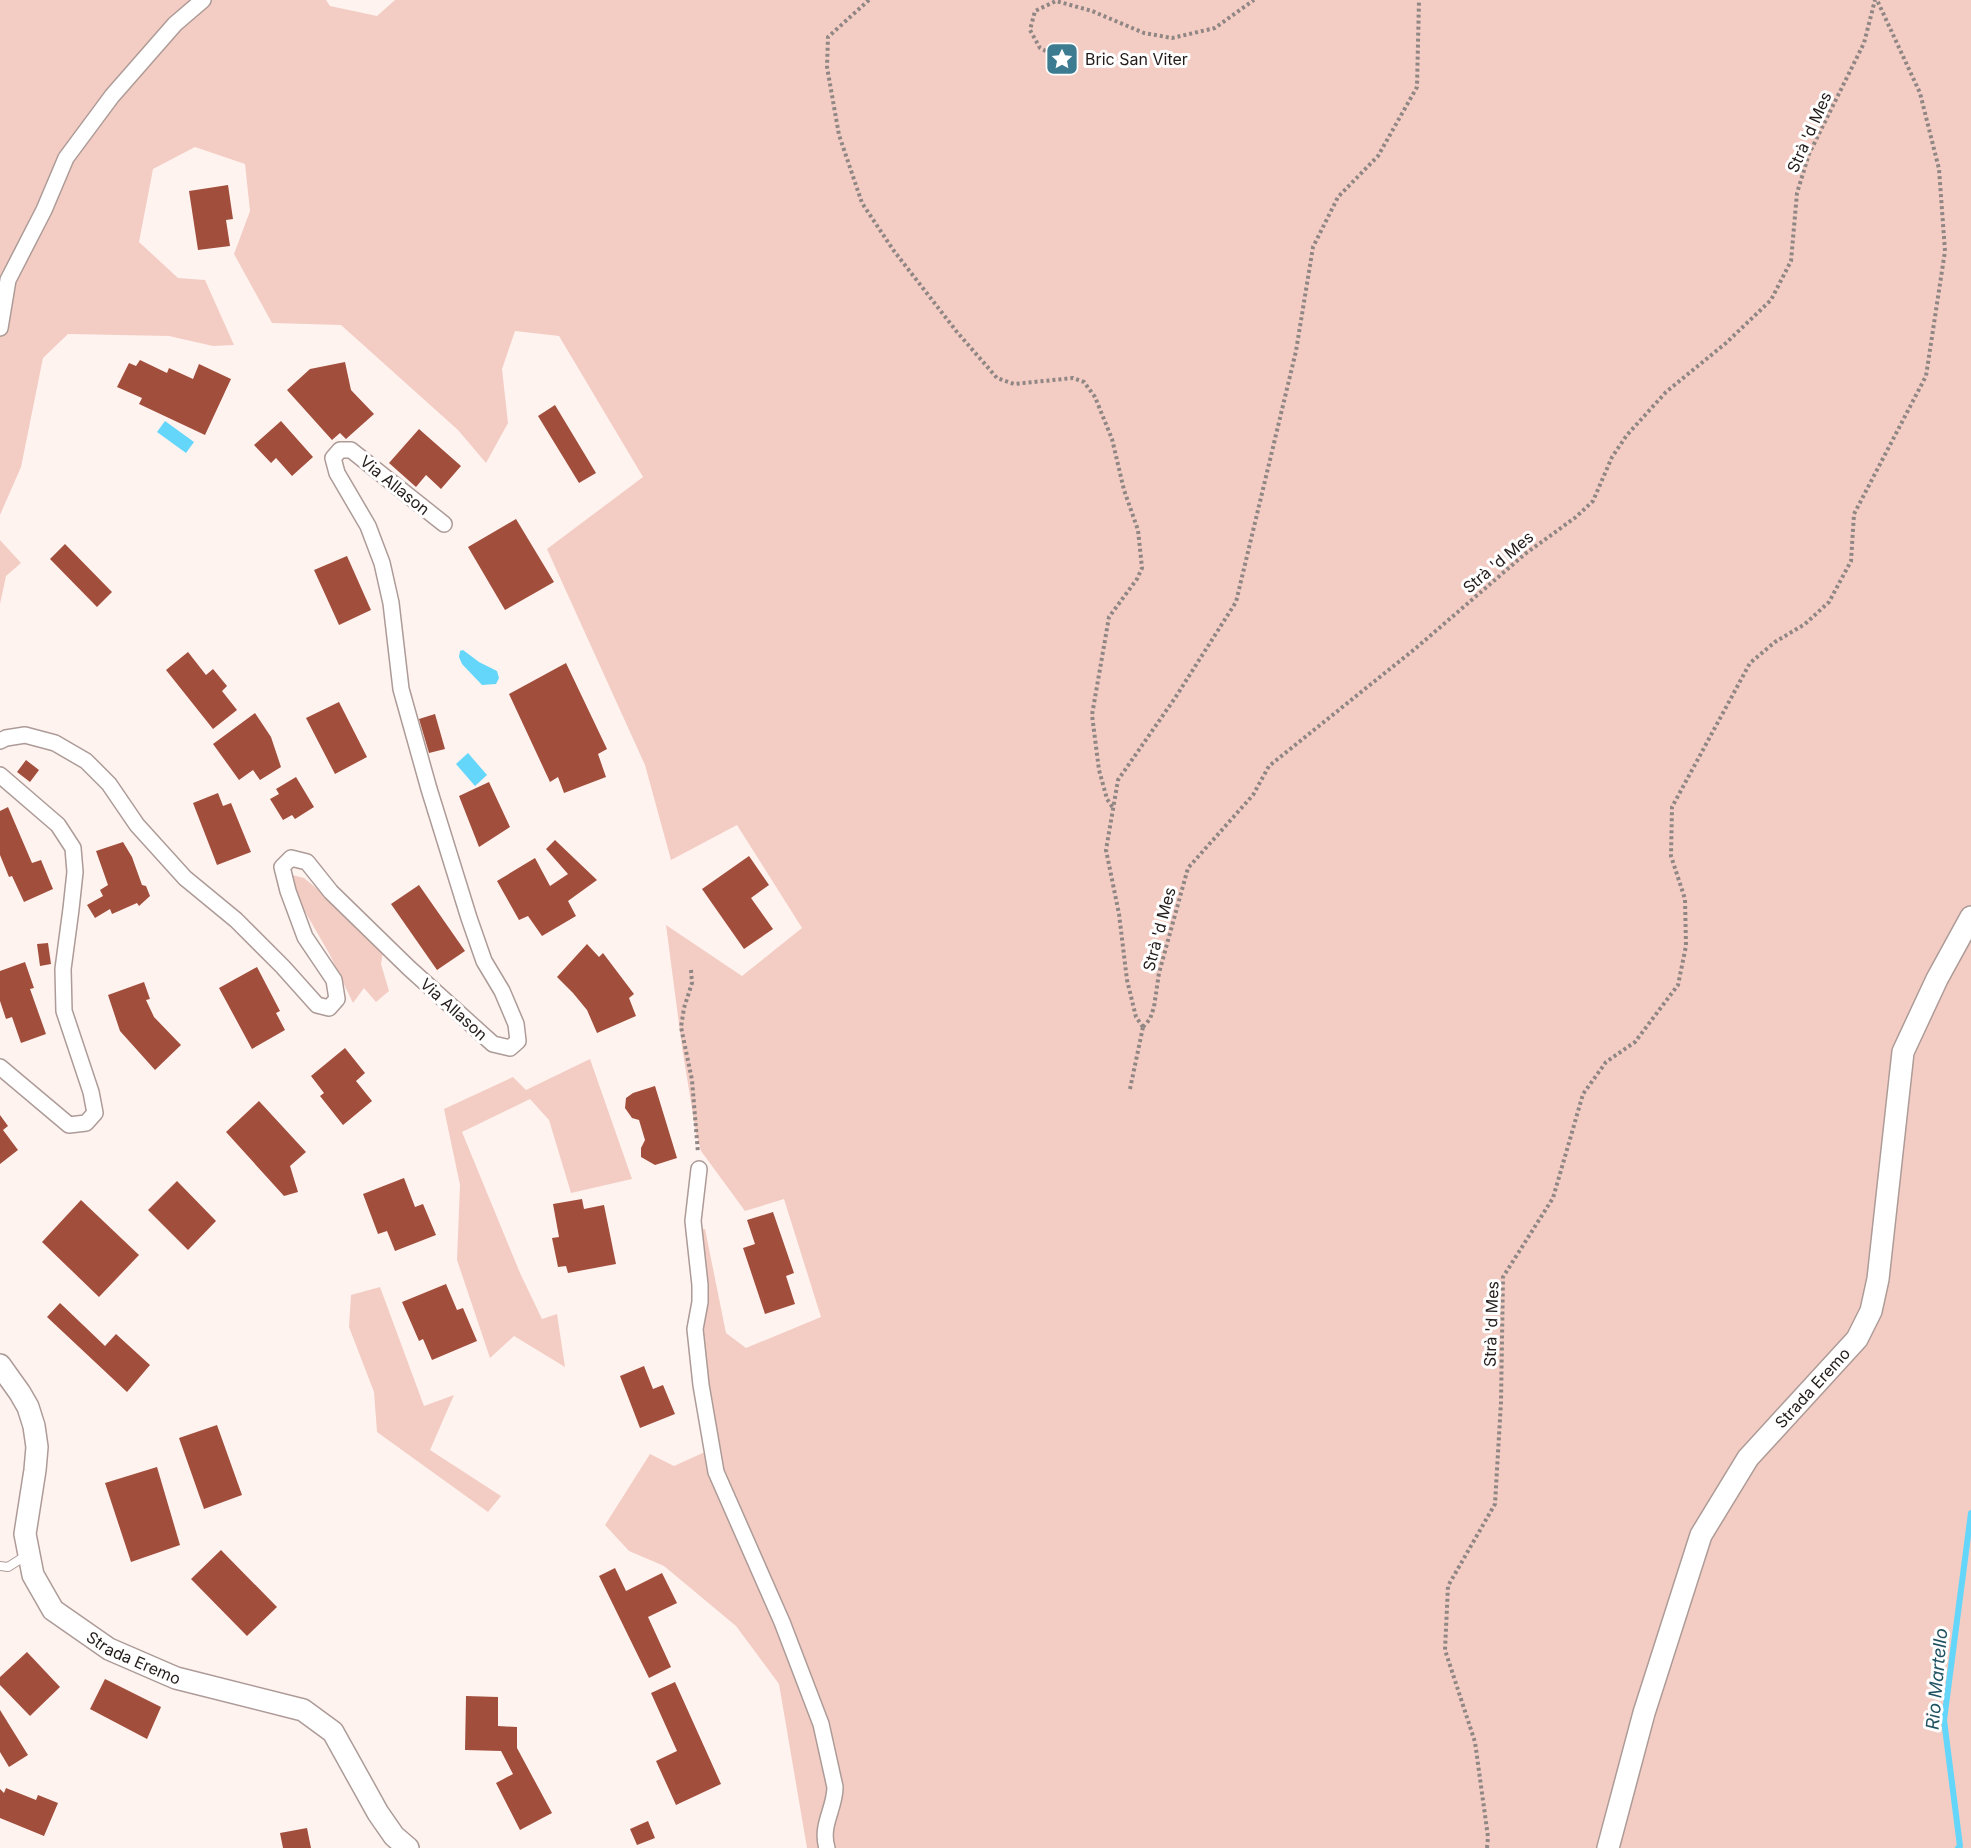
<svg xmlns="http://www.w3.org/2000/svg" width="1971" height="1848" viewBox="0 0 1971 1848" font-family="Inter,sans-serif">
  <style>
    .green { fill: #f3cdc4 }
    .water { fill: #63d6fa }
    .lines { fill: none; stroke-linecap: round; stroke-linejoin: round }
    .stream { stroke: #63d6fa; stroke-width: 6 }
    .building { fill: #a24e3c }
    .service-casing { stroke: #ad9b97; stroke-width: 10 }
    .minor-casing { stroke: #ad9b97; stroke-width: 18 }
    .secondary-casing { stroke: #ad9b97; stroke-width: 24 }
    .path { stroke: #908684; stroke-width: 4; stroke-dasharray: 3 3; stroke-linecap: butt }
    .service { stroke: #fff; stroke-width: 8 }
    .minor { stroke: #fff; stroke-width: 15 }
    .secondary { stroke: #fff; stroke-width: 21 }
    .labels { text-anchor: middle; stroke-width: 6; stroke-linejoin: round; paint-order: stroke }
    .poi-label { font-size: 16px; fill: #231c1b; stroke: #fff; text-anchor: start }
    .street-label { font-size: 16px; fill: #231c1b; stroke: #fff }
    .water-label { font-size: 18px; font-style: italic; fill: #225362; stroke: #fff }
  </style>
  <rect width="100%" height="100%" fill="#fff3f0"/>
  <g class="green">
    <polygon points="0,0 326,0 330,6 377,16 395,0 1971,0 1971,1848 807,1848 779,1684 736,1626 664,1566 629,1551 605,1525 650,1454 674,1466 716,1447 702,1326 698,1229 705,1229 726,1333 746,1348 821,1317 784,1199 745,1211 701,1151 696,1133 682,1047 666,925 742,976 802,928 737,825 671,860 645,765 547,549 643,477 559,336 515,331 502,369 508,423 486,463 458,430 341,325 272,323 234,254 250,211 245,164 195,147 153,169 139,242 178,278 205,280 234,345 213,346 169,336 68,334 43,358 21,467 0,515"/>
    <polygon points="0,540 21,563 6,576 0,604"/>
    <polygon points="292,875 304,878 315,887 383,952 381,964 389,991 376,1002 364,988 353,1003 330,955 300,903"/>
    <polygon points="590,1059 632,1179 571,1193 549,1120 530,1099 462,1132 520,1273 542,1319 557,1314 565,1367 514,1336 490,1358 457,1260 460,1185 444,1109 513,1077 526,1090"/>
    <polygon points="380,1287 424,1406 454,1395 430,1450 501,1496 488,1512 377,1432 374,1392 349,1327 351,1295"/>
  </g>
  <g class="water">
    <polygon points="165,421 194,442 186,453 157,432"/>
    <polygon points="463,650 479,662 497,671 499,678 496,684 482,685 462,664 459,657 460,651"/>
    <polygon points="468,753 487,775 475,786 456,764"/>
  </g>
  <g class="lines">
    <polyline class="stream" points="1958,1848 1960,1846 1944,1720 1971,1513"/>
  </g>
  <g class="building">
    <polygon points="228,185 233,219 226,220 230,246 198,250 189,191"/>
    <polygon points="140,360 167,373 169,368 193,379 199,364 231,379 205,435 139,404 142,398 117,387 129,363 136,366"/>
    <polygon points="345,362 351,390 374,414 346,439 340,433 332,440 287,390 310,369"/>
    <polygon points="555,405 596,473 579,483 538,416"/>
    <polygon points="281,421 313,457 292,476 276,458 271,463 254,445"/>
    <polygon points="419,429 461,466 441,489 426,475 416,487 389,463"/>
    <polygon points="516,519 554,582 505,610 468,547"/>
    <polygon points="65,544 112,592 97,607 50,559"/>
    <polygon points="347,556 371,610 339,625 314,570"/>
    <polygon points="188,652 206,675 213,669 227,686 222,691 237,710 213,729 166,670"/>
    <polygon points="566,663 607,749 598,754 606,777 564,793 558,777 550,782 509,694"/>
    <polygon points="339,702 367,757 335,774 306,718"/>
    <polygon points="255,713 271,737 281,767 260,780 253,770 239,780 213,744"/>
    <polygon points="435,714 445,749 429,753 419,719"/>
    <polygon points="26,760 39,770 30,782 17,772"/>
    <polygon points="296,777 314,807 295,819 292,815 283,820 270,799 279,794 276,789"/>
    <polygon points="489,782 510,827 479,847 459,796"/>
    <polygon points="218,793 223,806 231,803 251,852 217,865 193,803"/>
    <polygon points="8,807 32,863 41,860 53,889 24,902 12,876 9,877 0,855 0,811"/>
    <polygon points="555,840 597,880 568,901 576,916 542,936 528,916 519,920 497,881 535,858 550,886 568,874 546,849"/>
    <polygon points="123,842 132,857 142,885 146,886 150,896 139,906 137,903 112,914 110,909 95,918 87,905 103,896 100,890 108,885 96,851"/>
    <polygon points="749,856 769,885 751,898 773,929 744,949 702,889"/>
    <polygon points="419,885 465,951 437,970 391,904"/>
    <polygon points="48,943 51,964 40,966 37,944"/>
    <polygon points="587,944 599,957 603,953 634,994 629,998 636,1016 597,1033 587,1010 573,993 557,977"/>
    <polygon points="25,962 34,988 30,989 46,1034 21,1043 12,1017 6,1019 0,1001 0,971"/>
    <polygon points="257,967 280,1011 276,1013 285,1030 252,1049 219,988"/>
    <polygon points="144,982 150,999 146,1000 154,1017 181,1045 155,1070 120,1031 108,995"/>
    <polygon points="345,1048 365,1073 356,1081 372,1101 343,1125 320,1096 324,1093 311,1076"/>
    <polygon points="655,1086 677,1158 655,1165 641,1157 641,1148 645,1140 639,1120 632,1118 625,1108 626,1098 633,1093"/>
    <polygon points="259,1101 306,1152 290,1166 298,1192 284,1196 226,1132"/>
    <polygon points="0,1115 8,1126 3,1130 18,1150 0,1164"/>
    <polygon points="404,1178 415,1207 423,1204 436,1235 395,1251 387,1231 378,1234 363,1194"/>
    <polygon points="177,1181 216,1221 188,1250 148,1210"/>
    <polygon points="582,1199 584,1209 604,1205 616,1264 568,1273 566,1266 558,1267 552,1238 559,1237 553,1204"/>
    <polygon points="81,1200 139,1255 99,1297 42,1242"/>
    <polygon points="773,1212 794,1273 786,1276 795,1304 765,1314 743,1248 755,1244 747,1220"/>
    <polygon points="446,1284 457,1310 463,1308 477,1341 432,1360 423,1339 419,1341 402,1302"/>
    <polygon points="60,1303 105,1346 116,1334 150,1365 127,1392 47,1317"/>
    <polygon points="644,1366 653,1389 663,1385 675,1414 640,1428 620,1376"/>
    <polygon points="217,1425 242,1495 204,1509 179,1438"/>
    <polygon points="157,1467 180,1545 131,1562 105,1483"/>
    <polygon points="221,1550 277,1607 247,1636 191,1579"/>
    <polygon points="615,1568 626,1591 662,1573 677,1603 648,1617 671,1667 649,1678 599,1576"/>
    <polygon points="27,1652 60,1687 30,1716 0,1685 0,1677"/>
    <polygon points="105,1679 161,1707 147,1739 90,1709"/>
    <polygon points="675,1682 721,1784 676,1805 656,1761 677,1751 651,1693"/>
    <polygon points="466,1696 498,1697 498,1726 517,1727 517,1748 552,1813 520,1830 496,1783 513,1774 501,1751 465,1750"/>
    <polygon points="0,1710 28,1755 9,1767 0,1752"/>
    <polygon points="6,1788 36,1800 38,1795 58,1803 44,1836 0,1818 0,1789 4,1793"/>
    <polygon points="648,1821 655,1838 637,1845 630,1829"/>
    <polygon points="307,1828 311,1848 283,1848 280,1833"/>
  </g>
  <g class="lines">
    <g class="service-casing">
      <polyline id="service" points="0,1566 8,1567 27,1555"/>
    </g>
    <g class="minor-casing">
      <g id="minor">
        <polyline points="0,328 8,280 44,210 66,158 112,96 175,24 203,0"/>
        <polyline points="0,741 6,738 25,735 55,743 86,761 109,784 137,825 185,878 236,920 283,967 317,1005 329,1008 337,999 334,980 305,937 288,891 282,867 291,858 307,862 331,892 409,968 493,1044 510,1048 518,1041 516,1024 502,991 484,961 469,918 429,789 401,689 391,603 382,563 368,526 337,473 333,458 340,450 351,450 444,524"/>
        <polyline points="0,775 58,825 73,848 75,872 71,909 63,969 64,1011 91,1092 95,1113 86,1123 69,1125 0,1067"/>
        <path d="M699,1169L693,1221L700,1285V1302L695,1329L701,1385L716,1472L782,1622L821,1724L835,1787C835,1809 820,1825 827,1848"/>
      </g>
    </g>
    <g class="secondary-casing">
      <g id="secondary">
        <path id="s1" d="M0,1365L20,1393L28,1407L34,1426L37,1447L35,1470L25,1534L33,1575L53,1610L109,1649L176,1678L303,1710L333,1732L378,1813L394,1836L408,1848"/>
        <path id="s2" d="M1608,1848L1644,1713L1701,1535L1748,1458L1857,1339L1871,1311L1878,1279L1903,1052L1937,979L1971,917"/>
      </g>
    </g>
    <g class="path">
      <polyline points="869,0 828,37 827,67 839,135 862,203 894,251 957,332 997,378 1014,384 1073,378 1084,382 1095,397 1112,439 1124,490 1138,530 1142,568 1137,579 1109,617 1092,715 1099,770 1107,799 1113,808"/>
      <polyline points="1062,59 1040,48 1030,30 1035,11 1056,1 1092,11 1144,33 1172,38 1215,28 1254,0"/>
      <polyline points="691,970 692,983 684,1008 681,1027 692,1080 698,1153"/>
      <polyline points="1143,1027 1150,1019 1154,1007 1159,973 1188,868 1253,795 1269,766 1416,648 1525,554 1576,517 1593,501 1612,457 1627,435 1666,392 1726,343 1771,300 1791,261 1797,193 1809,154 1864,43 1875,0"/>
      <polyline points="1143,1027 1136,1017 1127,980 1119,914 1106,850 1118,780 1175,698 1236,602 1296,351 1313,247 1338,197 1378,156 1417,87 1419,0"/>
      <polyline points="1130,1089 1143,1027"/>
      <polyline points="1487,1848 1488,1837 1475,1742 1445,1650 1448,1586 1495,1504 1501,1402 1503,1277 1553,1198 1583,1094 1606,1062 1635,1042 1678,985 1686,946 1685,899 1671,856 1672,807 1750,663 1775,642 1805,624 1829,602 1851,561 1854,514 1926,376 1945,251 1939,169 1920,93 1877,0"/>
    </g>
    <use href="#service" class="service"/>
    <use href="#minor" class="minor"/>
    <use href="#secondary" class="secondary"/>
  </g>
  <defs>
    <g id="sight-square" transform="scale(1.725)"><rect x="-9" y="-9" width="18" height="18" rx="4" fill="#3c7b90" stroke="#fff"/><path d="M0-6L1.8-2.2L6-1.7L2.9 1.2L3.7 5.4L0 3.3L-3.7 5.4L-2.9 1.2L-6-1.7L-1.8-2.2Z" fill="#fff"/></g>
  </defs>
  <g fill-rule="evenodd">
    <use href="#sight-square" x="1062" y="59"/>
  </g>
  <g class="labels">
    <g class="poi-label">
      <text x="1085" y="65">Bric San Viter</text>
    </g>
    <g class="street-label">
      <text transform="translate(1809 132) rotate(-66)" y="6">Strà 'd Mes</text>
      <text transform="translate(395 485) rotate(39)" y="6">Via Allason</text>
      <text transform="translate(1498 562) rotate(-40)" y="6">Strà 'd Mes</text>
      <text transform="translate(1159 929) rotate(-75)" y="6">Strà 'd Mes</text>
      <text transform="translate(454 1009) rotate(42)" y="6">Via Allason</text>
      <text transform="translate(1491 1324) rotate(-88)" y="6">Strà 'd Mes</text>
      <text dy="6" stroke="none"><textPath href="#s2" startOffset="512">Strada Eremo</textPath></text>
      <text dy="6" stroke="none"><textPath href="#s1" startOffset="356">Strada Eremo</textPath></text>
    </g>
    <g class="water-label">
      <text transform="translate(1937 1679) rotate(-85)" y="6">Rio Martello</text>
    </g>
  </g>
</svg>
